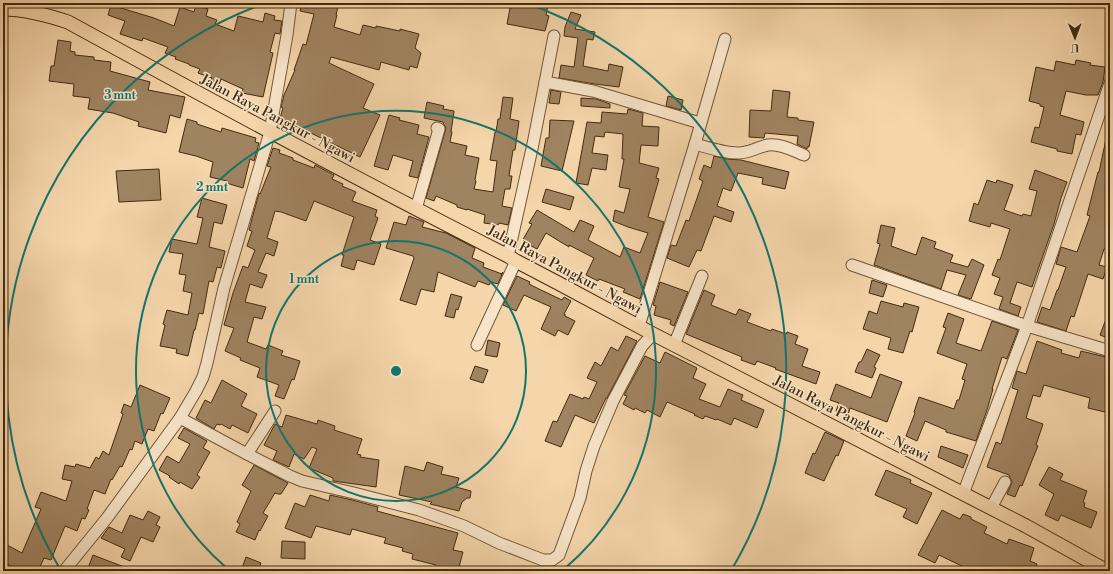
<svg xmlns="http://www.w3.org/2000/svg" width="1113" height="574" viewBox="0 0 1113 574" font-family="'Libre Bodoni',serif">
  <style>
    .building { fill: #a08360; stroke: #442b0f }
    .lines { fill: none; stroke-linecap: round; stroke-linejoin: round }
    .minor-casing { stroke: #705636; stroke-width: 13 }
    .major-casing { stroke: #442b0f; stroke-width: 15 }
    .minor { stroke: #f8e4c8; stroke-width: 11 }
    .major { stroke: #f5d5aa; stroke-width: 13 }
    .ring { fill: none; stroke: #0f766e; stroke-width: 2 }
    .labels { text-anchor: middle; stroke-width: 3; stroke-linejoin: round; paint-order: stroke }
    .street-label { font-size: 14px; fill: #442b0f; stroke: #f8e4c8 }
    .centre { fill: #0f766e; stroke: #f8e4c8; stroke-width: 2 }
    .ring-label { font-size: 12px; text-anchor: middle; font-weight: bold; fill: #0f766e; stroke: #f8e4c8; stroke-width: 3; stroke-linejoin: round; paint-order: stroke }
  </style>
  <rect width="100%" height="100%" fill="#f5d5aa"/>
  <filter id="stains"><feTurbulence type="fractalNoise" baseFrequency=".005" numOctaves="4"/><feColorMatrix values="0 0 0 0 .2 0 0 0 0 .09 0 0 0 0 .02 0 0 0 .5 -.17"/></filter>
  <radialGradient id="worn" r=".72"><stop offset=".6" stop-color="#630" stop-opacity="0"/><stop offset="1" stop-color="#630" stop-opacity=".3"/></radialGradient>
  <g class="building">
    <polygon points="302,3 339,3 336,15 337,15 334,27 360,35 363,25 376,28 376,26 400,31 400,29 419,34 415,48 421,53 417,68 410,66 409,70 381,62 379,70 331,57 329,63 374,84 363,108 380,115 360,157 280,118 283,108 281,107 284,95 295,70 294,70 303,44 306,45 314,14 300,11"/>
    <polygon points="513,3 536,3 548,5 546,15 549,16 545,31 507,24 510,8 512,8"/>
    <polygon points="111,5 154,18 174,26 180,7 194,12 196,5 208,9 206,16 217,20 215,24 234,31 238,16 263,22 265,13 275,16 274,20 282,21 280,34 275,33 270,52 273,53 263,97 242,93 243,89 221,79 219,85 210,81 212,78 198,73 200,69 189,65 189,64 175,59 176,57 165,53 168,47 143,38 142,41 120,34 125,21 108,15"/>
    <polygon points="571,12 581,15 575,29 595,32 593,40 587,39 583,66 608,71 609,64 623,67 619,87 595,84 559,78 561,65 574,67 578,38 564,36 565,27"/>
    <polygon points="58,40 71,42 70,51 75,52 75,55 94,57 94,60 111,62 110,71 150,82 148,90 185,97 180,118 170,115 166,133 138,126 139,122 113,113 88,109 90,98 73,96 74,84 49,81 51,66 54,66"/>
    <polygon points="1076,60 1091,63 1090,65 1105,67 1103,82 1098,95 1086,95 1066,91 1060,115 1084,122 1081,135 1076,134 1072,154 1057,151 1057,149 1031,142 1035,127 1039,128 1044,107 1040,106 1040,104 1029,101 1036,67 1054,71 1056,61 1075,65"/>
    <polygon points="551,90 561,92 559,104 549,103"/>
    <polygon points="773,90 790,92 787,117 798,118 798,120 814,122 809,147 807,147 807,149 797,144 798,136 765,133 764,138 749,137 750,110 771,111"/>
    <polygon points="668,96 683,100 681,110 666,106"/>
    <polygon points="503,97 513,98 510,119 519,121 515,150 513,150 509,176 512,176 510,189 505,189 502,206 512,208 508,225 499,223 498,225 484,223 485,215 467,209 467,210 457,207 457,205 436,196 434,201 426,198 446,128 443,123 443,122 424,118 427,102 444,106 443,109 454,111 451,132 452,132 450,142 467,146 465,155 479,158 475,180 476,181 474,189 493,192 497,161 490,160 495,132 496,132 498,119 500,119"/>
    <polygon points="581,98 596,99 610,104 610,108 581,106"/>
    <polygon points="628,109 643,113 642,126 659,127 658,146 641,145 639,163 659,168 656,178 659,179 648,217 664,222 640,299 623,292 625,289 599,279 598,281 586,275 594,258 569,245 569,247 546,233 537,249 522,241 532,224 529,223 537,210 574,232 580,220 594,226 588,240 620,257 624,247 640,253 648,233 628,227 613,221 615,210 624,213 630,189 619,187 624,159 622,159 623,134 605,132 604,137 595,136 592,153 608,155 606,170 592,168 588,185 576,183 587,122 601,123 602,112 627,114"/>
    <polygon points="389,115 400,118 399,120 419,125 417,134 429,137 418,178 409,176 413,161 393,155 388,170 374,166"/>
    <polygon points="187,119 197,122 197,124 221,132 222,128 256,138 255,142 259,143 254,161 250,159 243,188 226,183 227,181 210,177 213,162 196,156 179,152"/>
    <polygon points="550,120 574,121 562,171 541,166 546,138 549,138"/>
    <polygon points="1106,139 1110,139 1110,251 1104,249 1099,265 1107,267 1103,279 1088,274 1074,317 1071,316 1066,331 1037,322 1042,307 1050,310 1057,290 1058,290 1066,267 1056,264 1061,247 1077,252 1090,216 1087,215 1098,172 1099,172"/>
    <polygon points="273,148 280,150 279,153 293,158 293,160 314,168 315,165 334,175 332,179 343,184 342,186 356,192 352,201 377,210 375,216 378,218 370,240 381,244 374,265 357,260 354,270 341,266 344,255 342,255 354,217 314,201 306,221 281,212 275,211 267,238 278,242 274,256 266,253 258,272 267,275 262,288 250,284 245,302 266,307 262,319 254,317 247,342 266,349 268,345 283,351 281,355 300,361 294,380 292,379 284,399 275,396 279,385 257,377 260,368 240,360 241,358 225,351 234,328 224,325 233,293 243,266 248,268 255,250 247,246 252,231 249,230 259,193 260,194 271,167 267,166"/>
    <polygon points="714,156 727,159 741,160 789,172 785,189 762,184 763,178 738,173 731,191 723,188 717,206 734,212 731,222 714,216 701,251 697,250 689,267 667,258 671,245 676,246 686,220 689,221 703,181 699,179 704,165 711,168"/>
    <polygon points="159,169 161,200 119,202 116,171"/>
    <polygon points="1035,170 1067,182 1061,198 1054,224 1032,287 1017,282 1010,303 1021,307 1018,316 999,309 1003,297 994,294 1000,278 992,275 998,259 1000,260 1010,229 991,223 990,227 969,221 974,203 978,205 987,180 996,183 997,180 1013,185 1004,210 1022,216 1023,214 1031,216 1037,191 1029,189"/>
    <polygon points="546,189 574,197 570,210 542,202"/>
    <polygon points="202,198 227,205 222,224 214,222 209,247 225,251 221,268 217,267 213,282 209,281 203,314 199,313 195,330 194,330 188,356 176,353 177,349 160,346 165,325 163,324 167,310 188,315 192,293 183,291 186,275 179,274 183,254 169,252 172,239 197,244 203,218 197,217"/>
    <polygon points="409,216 424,222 422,227 446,233 475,248 472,258 484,263 483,267 502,274 501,275 503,272 498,284 491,282 489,285 478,281 475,287 438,272 434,292 421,289 416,305 400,300 414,258 413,256 386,248 394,222 406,225"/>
    <polygon points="881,225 895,228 891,246 916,255 922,237 936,242 934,248 953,255 950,262 968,267 972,259 984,265 971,299 958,295 966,275 947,270 941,289 874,265 880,244 877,243"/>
    <polygon points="517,276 530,282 529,284 541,290 562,300 564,297 571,301 564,314 565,314 565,316 575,321 568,335 558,330 555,336 541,329 551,307 524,295 516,311 503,305"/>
    <polygon points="872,280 887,285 883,297 869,293"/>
    <polygon points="660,282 688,292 674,326 670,324 671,320 654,315 656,306 653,305"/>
    <polygon points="704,290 715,295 711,305 736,315 739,309 751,314 747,322 771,331 772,329 786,334 787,332 798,336 795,344 808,349 802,366 820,372 816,384 775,369 776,368 757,361 755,365 741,360 742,357 686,334"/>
    <polygon points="451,294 462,297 458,310 456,309 454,318 445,316"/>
    <polygon points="881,301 903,307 904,303 919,307 912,332 910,331 903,353 888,349 891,338 863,329 869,311 877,314"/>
    <polygon points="1109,311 1110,311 1110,339 1100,335"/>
    <polygon points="948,313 964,319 956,343 981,351 992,321 1018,330 1007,359 1002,357 992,389 993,389 987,410 976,441 946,432 946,430 925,421 917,441 906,436 915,413 914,412 919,397 954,409 957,400 959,400 965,380 962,379 967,364 937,353 946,328 943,327"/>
    <polygon points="626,336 637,341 607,398 606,398 594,423 575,415 561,447 545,441 553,421 557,422 570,394 583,399 584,397 589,399 597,382 587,378 595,362 601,366 611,347 618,351"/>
    <polygon points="488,340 500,343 497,357 485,355"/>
    <polygon points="1037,341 1062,350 1061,353 1079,358 1081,351 1110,358 1110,409 1109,413 1088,408 1090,398 1044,385 1040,397 1033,395 1026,418 1043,424 1036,445 1038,446 1033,458 1022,486 1020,485 1015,497 1007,494 1012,482 1009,475 987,467 996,442 1001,444 1013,406 1018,390 1012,388 1017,371 1026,374"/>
    <polygon points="867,349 880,355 874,367 876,368 872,378 855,372 859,362 861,362"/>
    <polygon points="665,352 697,368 693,378 706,384 699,399 720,407 728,389 743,395 741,400 764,410 757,428 734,418 731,425 717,419 716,420 705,416 703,419 694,415 695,414 667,402 660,417 647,410 645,413 635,408 634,410 623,404 627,396 624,395 645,356 660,363"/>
    <polygon points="475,366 488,370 483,383 470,379"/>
    <polygon points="880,374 902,382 887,422 850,408 848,415 836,411 839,403 830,400 836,384 871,398"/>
    <polygon points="222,380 247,394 241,406 257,414 248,433 232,425 230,429 221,424 220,425 217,424 214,429 196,418 205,400 211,403"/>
    <polygon points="140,385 170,398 163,414 161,413 154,431 148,429 142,444 135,441 132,450 130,449 122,467 120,466 112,480 111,479 105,494 94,490 87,509 89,510 85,519 82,518 77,531 65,526 51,560 44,558 38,571 21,571 3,562 3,554 7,545 22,553 41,509 35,507 41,492 66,501 72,481 62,479 65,465 75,467 76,464 90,468 96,457 99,459 103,451 109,455 123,414 121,413 124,404 131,407"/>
    <polygon points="286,415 317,424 318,420 335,426 334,430 362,439 357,454 361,455 360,457 379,460 376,487 333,481 333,478 309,468 317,449 312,447 304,459 294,454 289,467 273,460 277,451 264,445 275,424 282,427"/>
    <polygon points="184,428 207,441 203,448 210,452 197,475 200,477 192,489 180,482 179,484 169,477 170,476 159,470 167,456 179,463 190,444 178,438"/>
    <polygon points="825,432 844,441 838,456 836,455 824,481 805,473 813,453 815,454"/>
    <polygon points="941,446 968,455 963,468 938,457"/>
    <polygon points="427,462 443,467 441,474 459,478 456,487 471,491 470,498 467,498 462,502 459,511 430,504 432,502 399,495 405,466 424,471"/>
    <polygon points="254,465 288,483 281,494 278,494 275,493 263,513 268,516 260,531 259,530 255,540 236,532 240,524 237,522 251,491 242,485"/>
    <polygon points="1049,467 1063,474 1060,480 1087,491 1083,502 1085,503 1084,507 1097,512 1091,528 1061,515 1058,521 1045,515 1054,494 1039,485"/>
    <polygon points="886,470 911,480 910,483 932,493 917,524 903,517 907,509 875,495"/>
    <polygon points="310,495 329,501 330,495 352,500 378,507 377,511 458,533 453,550 463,552 458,571 435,571 436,565 412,559 413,554 402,551 403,548 384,543 386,538 352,529 350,535 316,526 311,538 285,528 295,503 305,507"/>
    <polygon points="942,510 960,519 963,514 971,517 971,519 987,527 984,533 1007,544 1009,539 1034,548 1030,561 1037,564 1034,571 972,571 939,555 935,563 918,555"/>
    <polygon points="148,511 160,517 156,525 160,527 153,542 141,537 130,561 121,557 125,549 101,538 109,527 122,533 130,515 143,520"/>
    <polygon points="282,541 305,542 305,559 281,558"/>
    <polygon points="93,555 132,570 132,571 87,571"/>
    <polygon points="246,557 261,563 258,571 241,571"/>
  </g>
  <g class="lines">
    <g class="minor-casing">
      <g id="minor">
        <polyline points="545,82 593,91 700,123"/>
        <path d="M695,144C709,148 724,153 738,153C750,153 757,147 768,145C780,143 794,151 804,155"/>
        <polyline points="416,209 439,129 437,128"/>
        <polyline points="508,256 533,144 554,36"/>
        <polyline points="852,265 1027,326 1110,351"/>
        <polyline points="639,326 695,144 725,39"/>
        <polyline points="477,345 516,261"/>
        <polyline points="674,345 702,276"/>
        <polyline points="180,418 247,454 290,476 302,481 354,493 419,510 464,526 499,543 543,560 552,560 559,555 580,498 586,471 594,446 613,401 642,346 653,334"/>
        <polyline points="247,454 275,411"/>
        <polyline points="963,494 1027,326 1110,83"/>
        <polyline points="991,508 1005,482"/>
        <polyline points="64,571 107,518 180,418 196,391 203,377 207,363 224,288 270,132 287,35 291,3"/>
      </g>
    </g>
    <g class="major-casing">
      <path id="major" d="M3,9C26,9 47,15 68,22C214,102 360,181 508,256L516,261L558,283L653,334L1026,526L1107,571"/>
    </g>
    <use href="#minor" class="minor"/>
    <use href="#major" class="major"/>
  </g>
  <g class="ring">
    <circle cx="396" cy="371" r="130"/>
    <path d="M229 570A260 260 0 1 1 563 570"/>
    <path d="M60 569A390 390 0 0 1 266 3M526 3A390 390 0 0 1 732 569"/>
  </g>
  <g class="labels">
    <g class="street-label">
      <text transform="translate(278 118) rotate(28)" y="5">Jalan Raya Pangkur - Ngawi</text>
      <text transform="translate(565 269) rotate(28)" y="5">Jalan Raya Pangkur - Ngawi</text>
      <text transform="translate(852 418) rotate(27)" y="5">Jalan Raya Pangkur - Ngawi</text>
    </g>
  </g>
  <circle cx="396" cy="371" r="6" class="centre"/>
  <g class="ring-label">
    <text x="120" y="99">3 mnt</text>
    <text x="212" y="191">2 mnt</text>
    <text x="304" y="283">1 mnt</text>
  </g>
  <rect width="1113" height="574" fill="none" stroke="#f5d5aa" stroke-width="16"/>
  <rect x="4" y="4" width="1105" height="566" fill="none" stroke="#442b0f" stroke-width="2"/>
  <rect x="8" y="8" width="1097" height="558" fill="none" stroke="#442b0f"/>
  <g transform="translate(1075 38) rotate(179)" stroke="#f8e4c8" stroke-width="3" paint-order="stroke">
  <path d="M0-3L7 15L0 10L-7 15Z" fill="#442b0f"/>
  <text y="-6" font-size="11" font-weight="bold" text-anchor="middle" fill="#442b0f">U</text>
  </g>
  <rect width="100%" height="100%" filter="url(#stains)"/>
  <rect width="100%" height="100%" fill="url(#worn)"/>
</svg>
